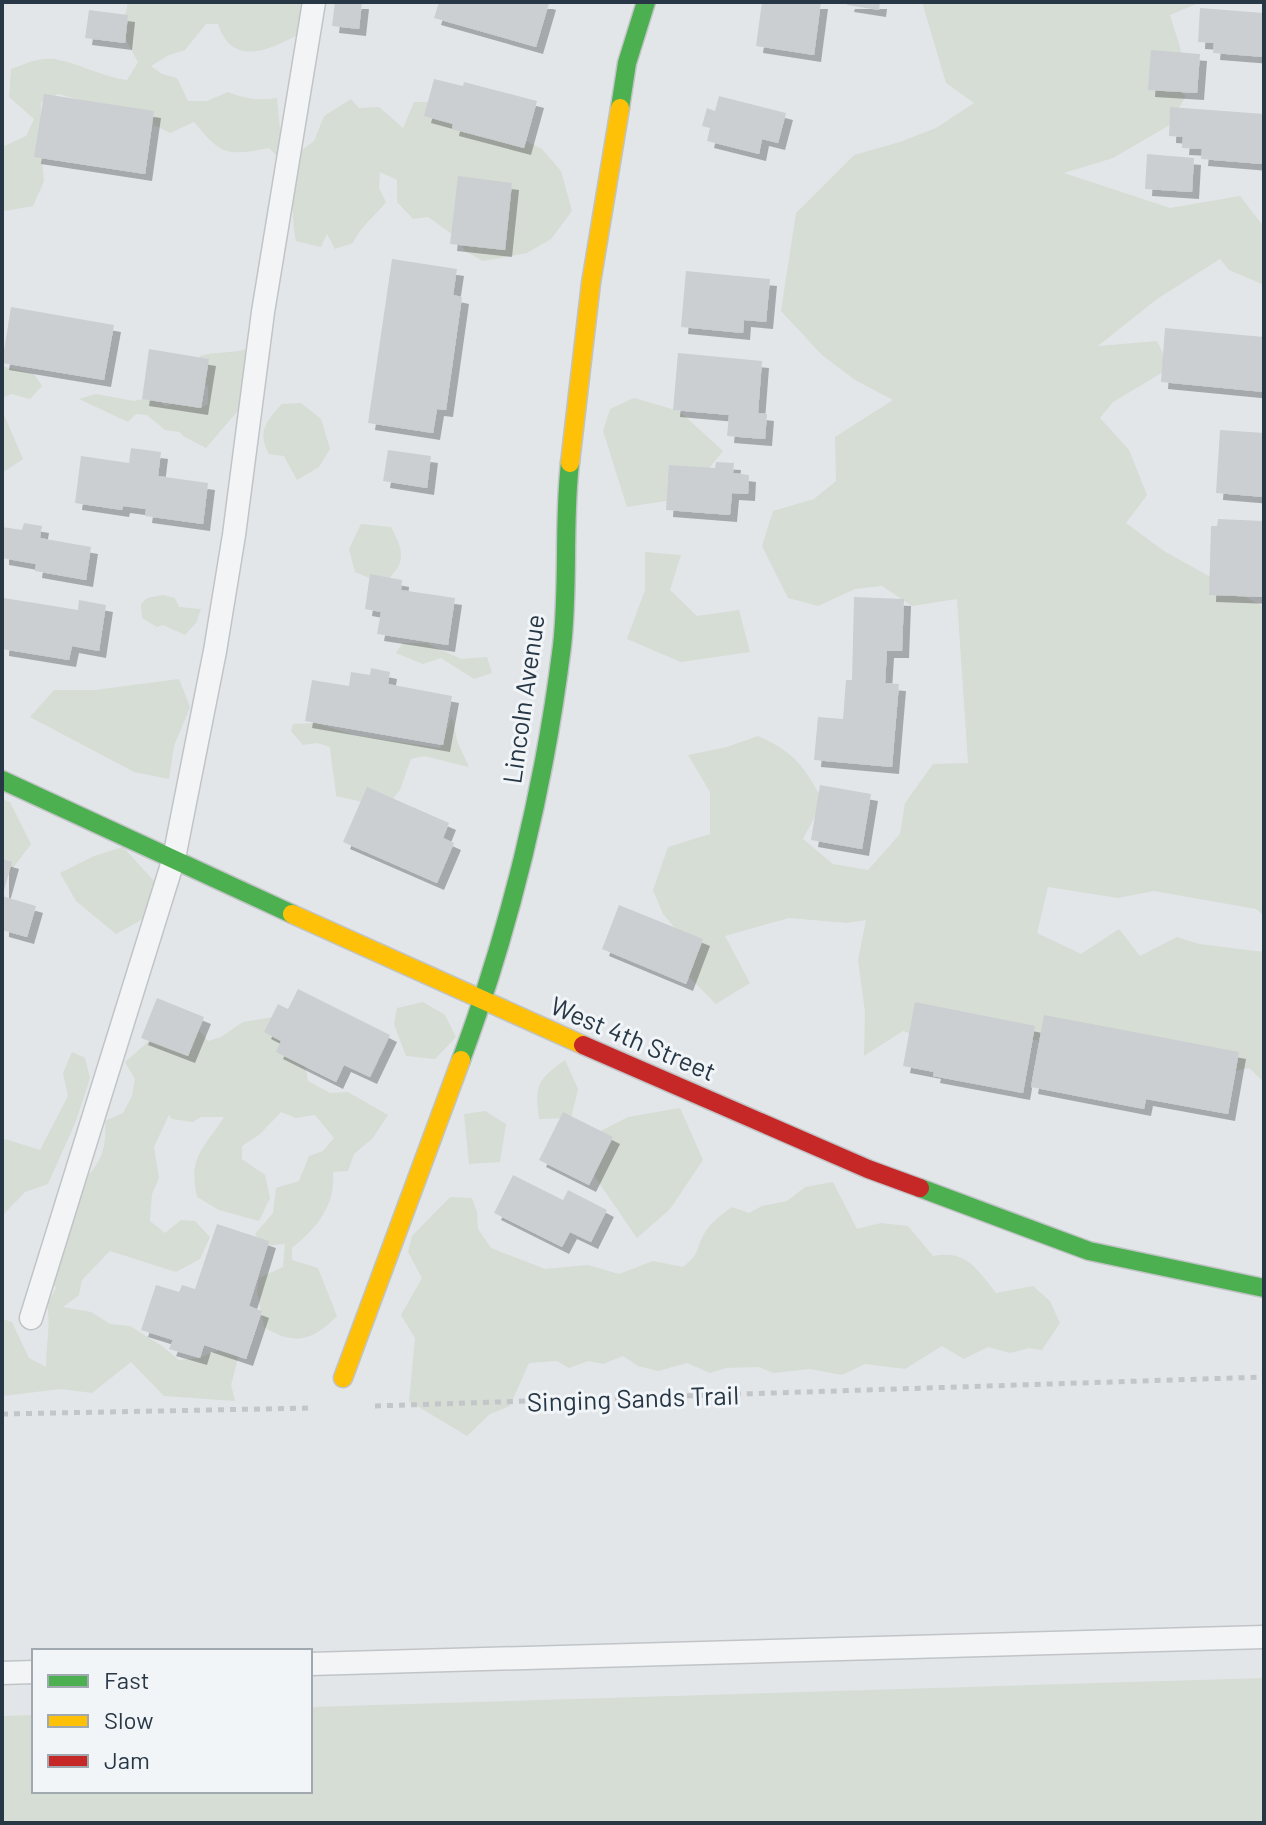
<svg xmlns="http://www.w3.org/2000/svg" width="1266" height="1825" viewBox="0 0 1266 1825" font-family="Barlow,sans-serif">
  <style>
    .green { fill: #d5ddd4 }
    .building { fill: #cccfd2; filter: url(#shadow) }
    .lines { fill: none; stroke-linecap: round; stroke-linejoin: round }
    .lane-casing { stroke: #c1c4c7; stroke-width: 25 }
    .fast-casing { stroke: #c1c4c7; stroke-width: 21 }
    .slow-casing { stroke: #c1c4c7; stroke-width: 21 }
    .jam-casing { stroke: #c1c4c7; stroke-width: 21 }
    .path { stroke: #c2c6c9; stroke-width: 5; stroke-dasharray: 6 6; stroke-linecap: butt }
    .lane { stroke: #f3f4f6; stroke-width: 22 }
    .fast { stroke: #4caf50; stroke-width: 18 }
    .slow { stroke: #ffc107; stroke-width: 18 }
    .jam { stroke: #c62828; stroke-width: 18 }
    .labels { text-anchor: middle; stroke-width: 6; stroke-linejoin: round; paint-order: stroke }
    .street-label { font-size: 26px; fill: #283745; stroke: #f1f5f8 }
  </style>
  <defs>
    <filter id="shadow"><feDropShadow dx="7" dy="7" stdDeviation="0" flood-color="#0004"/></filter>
  </defs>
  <rect width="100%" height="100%" fill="#e3e6e9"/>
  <g class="green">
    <path d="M128,2H307L299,34C270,50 232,68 218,24H206L185,50L169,55L151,66L162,74L177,78L188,101H207L228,92C245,99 259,101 277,98L280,129L298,153L314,141L324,116L351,99L359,108L379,107L403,128L414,102H450L542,149L561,171L572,211L551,239L527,253L483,261L465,251L453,235L428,217L413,219L397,202V180L380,172L379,188L386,202C375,216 360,227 353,243L335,249L327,234L321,247L296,241C288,203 303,180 269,148C227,156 222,156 194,122L170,133L130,113L58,94L41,103L40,140L44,181L33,206L5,211L2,208V147L26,136L34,119L9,97L11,69C24,64 39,57 54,59C79,63 102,77 127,80L138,62L122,32Z"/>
    <path d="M922,2H1201L1170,15L1182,54L1151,67L1186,96L1168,126L1113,158L1064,173L1170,208L1240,196L1264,227V285L1229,270L1220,259L1157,299L1098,346L1157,341L1170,368L1113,402L1100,418L1129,450L1147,495L1126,523L1164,551L1264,607V916L1256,909L1154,891L1118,898L1048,887L1037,933L1081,954L1119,929L1140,956L1177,937L1199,944L1264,952V1082L1249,1068L1213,1075L1065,1062L1037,1040L938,1043L903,1031L864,1056L865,1012L858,960L866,920L847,923L789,918L725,936L750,983L716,1004L678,966L685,940L663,914L653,890L668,847L710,834V792L688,755L727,747L758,736C796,753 804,767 823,801L803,839L833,864L868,870L900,834L905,803L933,764L968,763L957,599L912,606L882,586L855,589L818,606L788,598L762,546L773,511L814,499L836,481L835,437L893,400L855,380L822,355L781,311L796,213L854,155L900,142L936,128L974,103L946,83Z"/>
    <path d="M247,349L242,406L206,448L183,436L180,432L165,430L147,415L136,414L128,422L79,399L96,394L134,401L156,396L165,406L183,401L203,407L208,404V387L195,370L200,356C217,351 230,354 247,349Z"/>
    <polygon points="2,366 34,374 42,386 30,399 11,394 2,398"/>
    <polygon points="634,398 679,411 723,451 685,498 627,507 603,431 610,409"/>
    <path d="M301,403L321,419L330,449L319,467L297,480L284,456L269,454C257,432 266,421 282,404Z"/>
    <polygon points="2,410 23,459 2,473"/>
    <path d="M361,524L391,527C405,554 406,563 383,584L355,572L349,549Z"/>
    <polygon points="645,552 681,555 670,590 697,616 739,610 750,652 681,662 627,639 645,590"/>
    <polygon points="163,595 175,598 179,607 201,609 196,623 185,635 163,625 157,627 142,618 141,604 147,598"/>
    <polygon points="403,643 426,643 461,659 487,657 492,673 474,679 441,658 423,664 396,653"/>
    <polygon points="179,679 190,707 174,746 169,779 134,772 30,717 54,690 95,690"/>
    <path d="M452,716L457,741L469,767L424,756L411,759L400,790L391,801L371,804L336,796C335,779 331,764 330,747L317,743L303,745L291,731L293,724L316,723L354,735L440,748Z"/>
    <polygon points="2,799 10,802 31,844 6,877 2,876"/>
    <polygon points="123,847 173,902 116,934 76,901 60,873 94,856"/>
    <polygon points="423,1002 445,1015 456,1037 435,1059 406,1056 394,1024 397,1008"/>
    <path d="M285,1015L301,1041L308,1081L330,1093L348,1092L388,1115L373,1138L354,1154L348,1171L333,1172C336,1205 316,1229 292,1248V1260L318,1268L337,1316C313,1341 294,1346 264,1327L257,1292L259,1278L283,1267L285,1244L263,1246L255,1234L273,1213L276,1188L299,1181L309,1156L323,1151L334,1138L315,1115L296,1118L281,1112L259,1135L242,1146V1159L265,1175L270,1198L259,1221L219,1210L197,1197C188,1156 203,1150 224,1117H201L193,1122L172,1119L169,1115L154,1147L159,1178L152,1194L150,1221L165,1233L181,1220L195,1221L210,1237L200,1259L176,1272L110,1251L82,1280L79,1295L63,1307L91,1312L110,1324L130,1326L162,1346L179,1360L198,1358L232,1345L239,1354L231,1385L235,1401L164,1396L131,1362L92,1393L61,1389L2,1396V1319L12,1322L29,1358L46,1367C46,1346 51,1325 47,1305L56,1288L45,1272V1250L73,1225L66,1203C89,1170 108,1166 105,1121L123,1113L132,1096L135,1079L125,1062L157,1034L198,1029L208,1041L221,1037L243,1022Z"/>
    <polygon points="72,1052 85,1058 90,1078 76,1121 48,1184 25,1192 2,1216 2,1141 5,1139 40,1150 68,1096 63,1073"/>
    <path d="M565,1060L578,1089L571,1118L539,1119C534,1085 538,1079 565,1060Z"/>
    <polygon points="680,1108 703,1160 670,1209 637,1238 595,1177 585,1139 628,1117"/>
    <polygon points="485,1111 506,1124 500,1162 469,1164 464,1114"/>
    <path d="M833,1182L857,1229L881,1223L908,1226L933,1256C967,1250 976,1268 996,1293L1033,1286L1050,1301L1060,1323L1042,1350L1029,1348L1010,1353L988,1347L964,1359L942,1346L905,1369L865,1364L842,1375L810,1369L774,1373L758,1367L726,1368L710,1373L687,1363L658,1371L638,1366L623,1356L603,1364L588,1361L569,1368L557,1361L529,1363L510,1406L490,1414L467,1436L409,1401L415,1338L401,1315L422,1278L408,1252L412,1236L450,1197L472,1198L477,1212L478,1229L491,1248L545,1269L588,1265L619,1274L653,1261L683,1267C702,1251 694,1252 704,1234C711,1222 721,1215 732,1207L749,1213L762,1206L787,1201L805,1187Z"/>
    <polygon points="1264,1678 1264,1823 2,1823 2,1716 34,1715 34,1791 310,1791 310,1707"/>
  </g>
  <g class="building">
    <polygon points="335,2 362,2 359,29 332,26"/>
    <polygon points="439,2 546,2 549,3 536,47 434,18"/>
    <polygon points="762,2 821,2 814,55 756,46"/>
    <polygon points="848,2 880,2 879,10 847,5"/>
    <polygon points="1200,8 1264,13 1264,57 1213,53 1214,43 1198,42"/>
    <polygon points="89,10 128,15 125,43 85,38"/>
    <polygon points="1151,50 1200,54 1197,93 1148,90"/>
    <polygon points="434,79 463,86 464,82 537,101 524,148 452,129 453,124 424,116"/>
    <polygon points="44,94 154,111 145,174 34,157"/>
    <polygon points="719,96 786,113 778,143 762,139 759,154 707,141 710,128 702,126 707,108 715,111"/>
    <polygon points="1170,107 1264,114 1262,164 1201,159 1202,149 1182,148 1183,137 1169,136"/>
    <polygon points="1147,154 1194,158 1192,192 1145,189"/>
    <polygon points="458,176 512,183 505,250 450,244"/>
    <polygon points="392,259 457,269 453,295 462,297 446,410 437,409 433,433 368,423"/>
    <polygon points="686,271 770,279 766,322 744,320 743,333 681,327"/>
    <polygon points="11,307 114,325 104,380 2,363"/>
    <polygon points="1165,328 1264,337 1264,392 1161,382"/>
    <polygon points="149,349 209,359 201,408 142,399"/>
    <polygon points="678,353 762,361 758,413 767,414 765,439 727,436 729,415 673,410"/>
    <polygon points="1220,430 1264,433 1264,497 1216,493"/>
    <polygon points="131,448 161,452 158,476 208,483 203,524 145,516 146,509 123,506 122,510 75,503 81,456 129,463"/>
    <polygon points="388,450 431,456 427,488 383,481"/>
    <polygon points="716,462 734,463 733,473 749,475 748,494 732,493 730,515 666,510 669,465 715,468"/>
    <polygon points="1218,519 1264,521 1264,597 1209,595 1211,526 1217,526"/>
    <polygon points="24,523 42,526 40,538 91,547 86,580 35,571 36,564 2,558 2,527 22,530"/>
    <polygon points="370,574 402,580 401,590 455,598 448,645 377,634 381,612 365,609"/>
    <polygon points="854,597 904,599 902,651 887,651 885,683 899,684 892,767 814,760 818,717 843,719 846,680 852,680"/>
    <polygon points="4,598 78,610 79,600 106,605 99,651 72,646 69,660 2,649"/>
    <polygon points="371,668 390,672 388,684 452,696 443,745 305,721 312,680 349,686 351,672 370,675"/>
    <polygon points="820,785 871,794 862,849 811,840"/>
    <polygon points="367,787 449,823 443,838 454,843 437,883 343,842"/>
    <polygon points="2,859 12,862 3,894 2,894"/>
    <polygon points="2,896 36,906 27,937 2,930"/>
    <polygon points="619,905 703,939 686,984 602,949"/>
    <polygon points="298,989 390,1035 370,1077 344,1065 336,1082 276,1052 281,1041 264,1032 278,1004 288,1009"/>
    <polygon points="157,998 204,1017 188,1056 141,1038"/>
    <polygon points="915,1002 1035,1026 1023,1093 933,1076 934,1072 903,1066"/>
    <polygon points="1044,1015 1239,1052 1228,1114 1146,1099 1144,1109 1031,1087"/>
    <polygon points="563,1112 613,1137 589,1185 539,1160"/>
    <polygon points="513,1175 563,1200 568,1190 607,1210 591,1242 570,1232 562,1247 494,1213"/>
    <polygon points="217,1224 269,1241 249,1306 262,1311 246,1359 204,1345 200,1358 169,1349 173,1340 141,1330 156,1285 179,1292 182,1285 195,1289"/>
  </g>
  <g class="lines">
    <g class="lane-casing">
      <g id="lane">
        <polyline points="31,1318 174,858 215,651 234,535 263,312 314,2"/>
        <polyline points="310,1664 1264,1637"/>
        <polyline points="2,1673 34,1672"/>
      </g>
    </g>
    <g class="fast-casing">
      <g id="fast">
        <polyline points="620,108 627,63 646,2"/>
        <polyline points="2,780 292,914"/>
        <path d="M461,1060C510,929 545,784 562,646C569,585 563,523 570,463"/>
        <polyline points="920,1188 1089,1251 1264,1288"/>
      </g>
    </g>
    <g class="slow-casing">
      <g id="slow">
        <polyline points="570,463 591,283 620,108"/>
        <polyline points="292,914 583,1045"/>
        <polyline points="343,1378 461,1060"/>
      </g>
    </g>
    <g class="jam-casing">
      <polyline id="jam" points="583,1045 868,1169 920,1188"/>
    </g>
    <g class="path">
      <polyline points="375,1406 1264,1377"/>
      <polyline points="2,1414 313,1408"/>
    </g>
    <use href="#lane" class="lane"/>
    <use href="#fast" class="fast"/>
    <use href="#slow" class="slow"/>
    <use href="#jam" class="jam"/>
  </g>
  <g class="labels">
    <g class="street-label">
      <text transform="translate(524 699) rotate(-82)" y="9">Lincoln Avenue</text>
      <text transform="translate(633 1039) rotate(23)" y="9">West 4th Street</text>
      <text transform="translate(633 1399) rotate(-2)" y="9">Singing Sands Trail</text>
    </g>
  </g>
  <rect width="1266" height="1825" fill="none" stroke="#283745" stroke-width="8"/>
  <rect x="32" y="1649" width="280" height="144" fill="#f1f5f8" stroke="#a1a9b0" stroke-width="2"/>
  <rect x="48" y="1675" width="40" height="12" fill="#4caf50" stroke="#a1a9b0" stroke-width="2"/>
  <text x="104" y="1689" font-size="24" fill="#283745">Fast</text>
  <rect x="48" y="1715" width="40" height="12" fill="#ffc107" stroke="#a1a9b0" stroke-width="2"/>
  <text x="104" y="1729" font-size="24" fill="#283745">Slow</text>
  <rect x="48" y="1755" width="40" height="12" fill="#c62828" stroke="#a1a9b0" stroke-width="2"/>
  <text x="104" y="1769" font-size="24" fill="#283745">Jam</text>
</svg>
